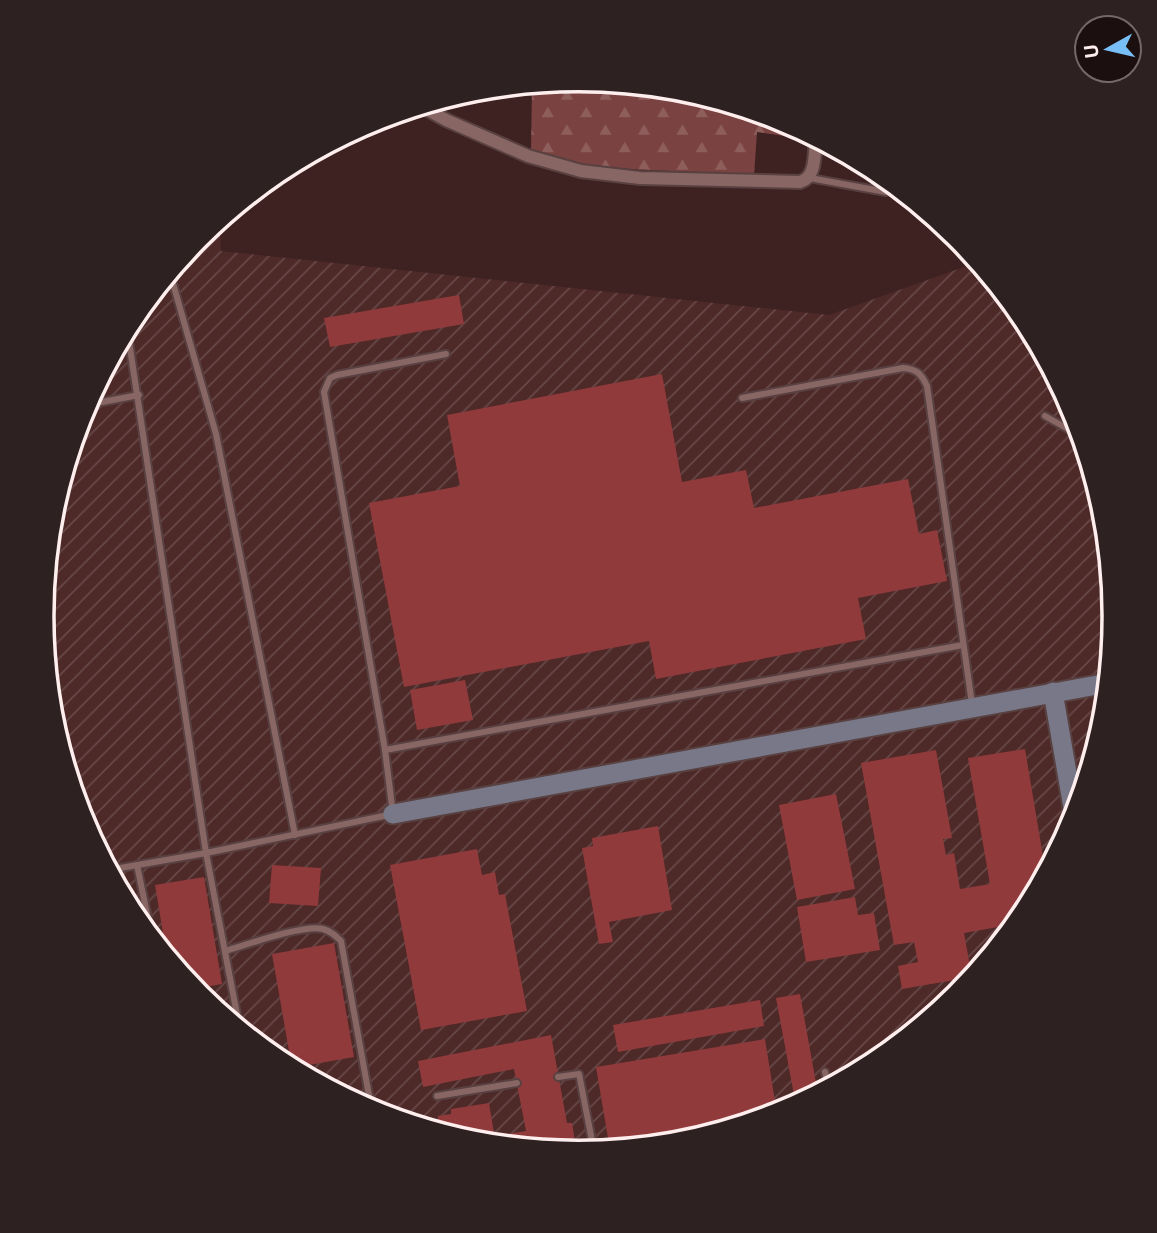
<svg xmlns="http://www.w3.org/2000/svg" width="1157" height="1233" viewBox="0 0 1157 1233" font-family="'Open Sans',sans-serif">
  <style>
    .industrial { fill: url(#industrial-furrows) }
    .forest { fill: url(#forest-firs) }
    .building { fill: #913a3b }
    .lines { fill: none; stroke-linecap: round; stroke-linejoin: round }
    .lane-casing { stroke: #584140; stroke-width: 10 }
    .street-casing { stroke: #584140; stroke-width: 16 }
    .secondary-casing { stroke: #584140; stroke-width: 23 }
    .lane { stroke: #886664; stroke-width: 6 }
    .street { stroke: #886664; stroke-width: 12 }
    .secondary { stroke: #787889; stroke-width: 19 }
    .rim { fill: none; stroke: #feeeed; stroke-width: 3.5 }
  </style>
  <defs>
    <pattern id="industrial-furrows" width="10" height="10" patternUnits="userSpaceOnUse" patternTransform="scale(1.75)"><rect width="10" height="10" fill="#4d2928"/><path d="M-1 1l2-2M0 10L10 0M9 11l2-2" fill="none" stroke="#684848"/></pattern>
    <pattern id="forest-firs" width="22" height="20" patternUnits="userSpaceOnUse" patternTransform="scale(1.75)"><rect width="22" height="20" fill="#7a4241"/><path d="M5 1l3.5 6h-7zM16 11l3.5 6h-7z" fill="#8e5e5d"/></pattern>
  </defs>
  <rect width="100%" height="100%" fill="#3e2221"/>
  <polygon class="industrial" points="220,220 221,251 829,315 978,262 1025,319 1074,412 1105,512 1115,617 1105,722 1074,822 1024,915 958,996 876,1063 783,1112 683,1143 578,1153 473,1143 373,1112 280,1062 199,996 132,914 83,821 52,721 42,617 52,511 83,411 133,318 199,237"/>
  <polygon class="forest" points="579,80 684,90 784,121 806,133 805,139 757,132 754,175 588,167 531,152 532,85"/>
  <g class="building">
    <polygon points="459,295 464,324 330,347 324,318"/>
    <polygon points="662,374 682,482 746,470 754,508 908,479 919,534 937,530 947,581 858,598 866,639 656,679 649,641 404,687 369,503 460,486 447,415"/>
    <polygon points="465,680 473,720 417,730 410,690"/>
    <polygon points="1025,749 1046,874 1024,915 1001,944 998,927 964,933 972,977 902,989 898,966 918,962 914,942 894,945 861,763 936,750 952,838 943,839 946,855 954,853 960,889 990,884 968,758"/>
    <polygon points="836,794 855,889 797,900 779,805"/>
    <polygon points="658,826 672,910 609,922 613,942 599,944 582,848 593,846 592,838"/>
    <polygon points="477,849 482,875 495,872 499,895 505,894 527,1011 421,1030 390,865"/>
    <polygon points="272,865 321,868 318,906 269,903"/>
    <polygon points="204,877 222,984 193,989 167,957 155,885"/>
    <polygon points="855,897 858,915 874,913 880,950 806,962 797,907"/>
    <polygon points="334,943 354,1057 292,1068 272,954"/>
    <polygon points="800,994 818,1094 796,1106 776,998"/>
    <polygon points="760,1000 764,1026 618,1052 613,1025"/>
    <polygon points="551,1035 567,1123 572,1123 577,1153 467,1141 526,1131 514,1069 423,1087 418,1061"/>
    <polygon points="765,1039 777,1114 683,1143 610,1150 596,1067"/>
    <polygon points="489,1103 494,1133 462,1139 440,1133 438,1116 451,1114 451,1109"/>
  </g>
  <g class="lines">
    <g class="lane-casing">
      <g id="lane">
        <polyline points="810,178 886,192"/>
        <polyline points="170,273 216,434 295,835"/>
        <path d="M742,398L903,368C916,369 921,373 927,386L972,704"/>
        <polyline points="86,405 139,395"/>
        <polyline points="1045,416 1082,437"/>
        <polyline points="54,702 63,757"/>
        <polyline points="385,750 963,645"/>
        <polyline points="137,865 152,938"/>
        <polyline points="109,870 206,853 127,328"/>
        <path d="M225,951C246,945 304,924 323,929C331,931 336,936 341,941L372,1112"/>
        <polyline points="240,1030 206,853 393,814 385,750 324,392 330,378 337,375 446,354"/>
        <polyline points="825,1072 829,1088"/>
        <polyline points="558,1077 579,1074 594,1151"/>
        <polyline points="437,1096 517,1083"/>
      </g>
    </g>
    <g class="street-casing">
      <path id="street" d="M421,106L446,120L528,156L581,171L640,178L800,182C817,177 814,154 816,138"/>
    </g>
    <g class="secondary-casing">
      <g id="secondary">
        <polyline points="1053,692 1075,819"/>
        <polyline points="393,814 1108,683"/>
      </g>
    </g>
    <use href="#lane" class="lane"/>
    <use href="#street" class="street"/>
    <use href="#secondary" class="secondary"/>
  </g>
  <path d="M0 0H1157V1233H0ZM54 616a524 524 0 1 1 1048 0a524 524 0 1 1-1048 0Z" fill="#2e2121" fill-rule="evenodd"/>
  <path class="rim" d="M54 616a524 524 0 1 1 1048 0a524 524 0 1 1-1048 0Z"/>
  <g transform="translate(1108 49) rotate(262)"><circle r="33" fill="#1c0f0f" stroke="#766868" stroke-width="2"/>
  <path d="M0-5L12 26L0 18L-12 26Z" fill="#78bff7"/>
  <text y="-10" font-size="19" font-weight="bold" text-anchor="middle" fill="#feeeed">U</text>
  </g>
</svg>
